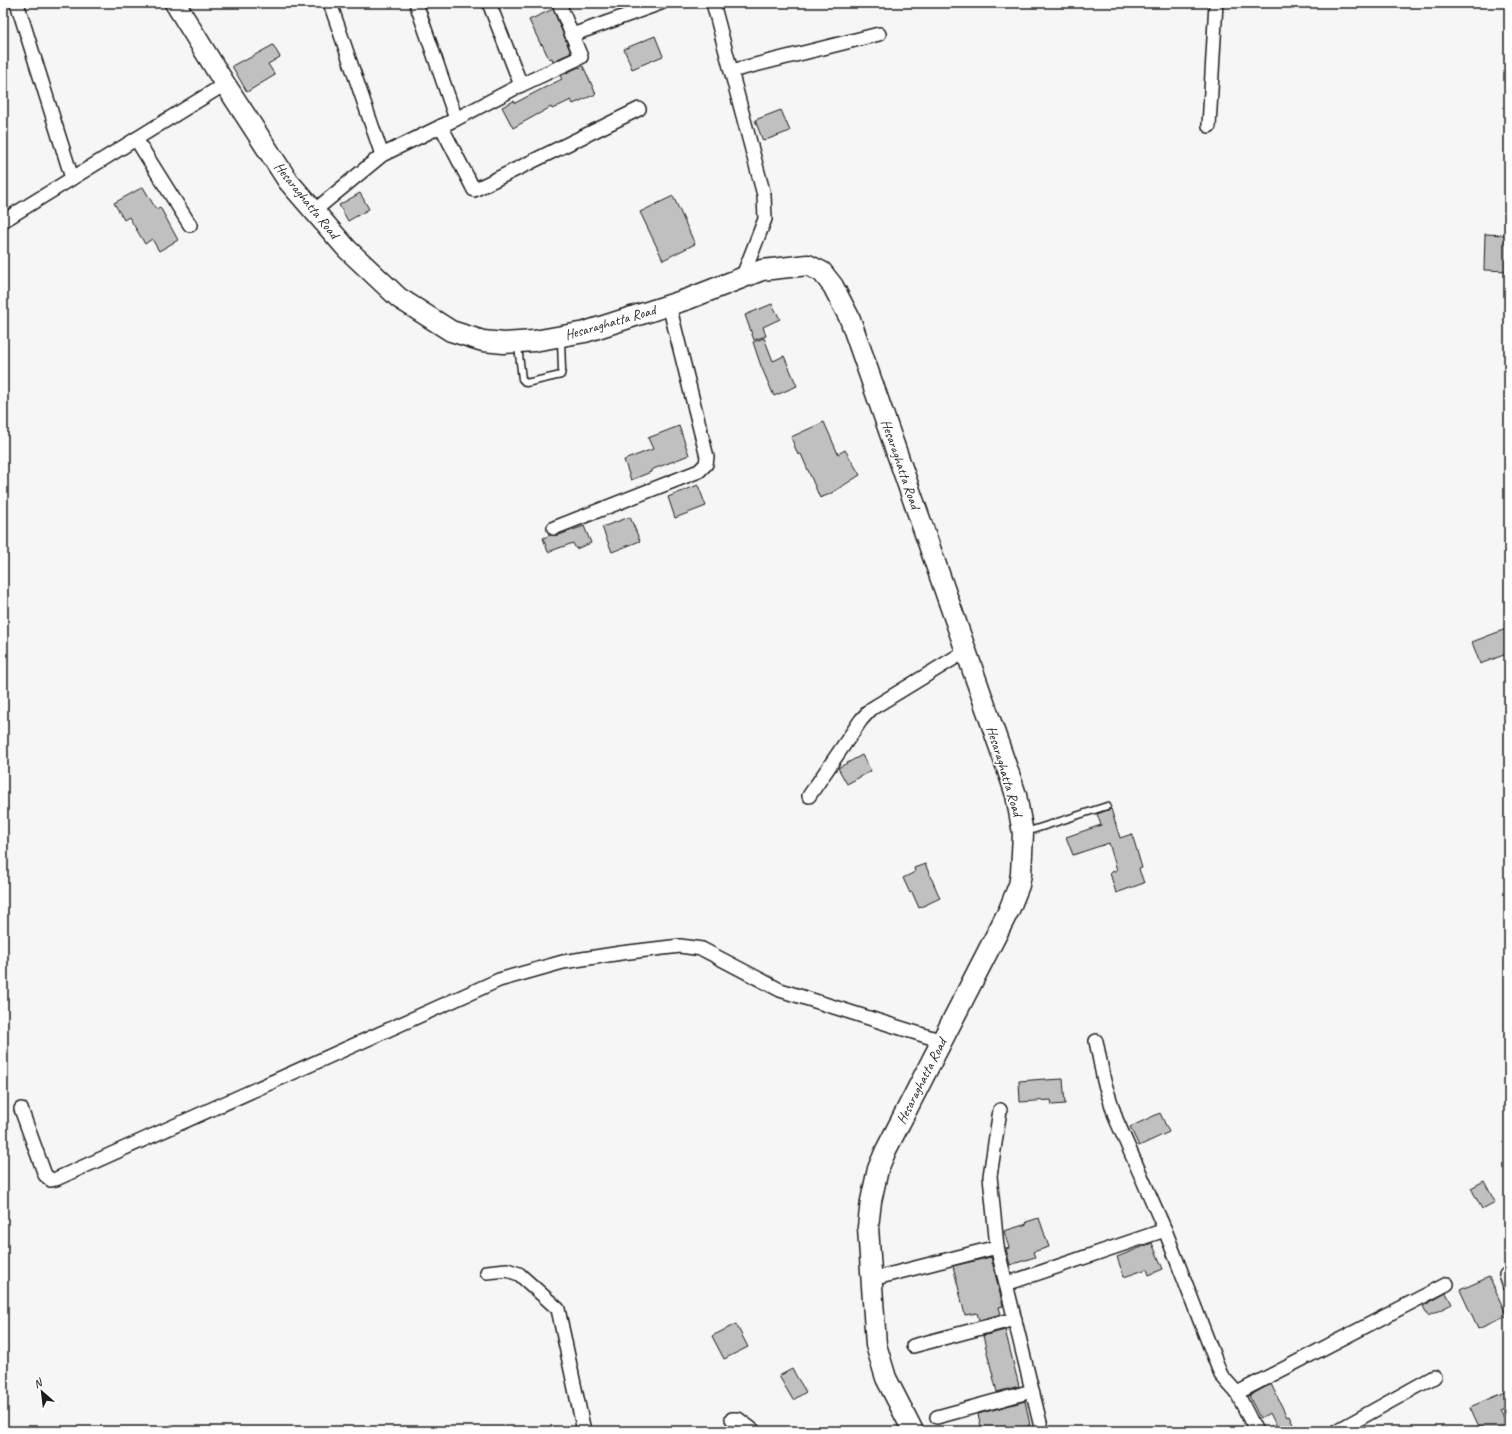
<svg xmlns="http://www.w3.org/2000/svg" width="1512" height="1434" viewBox="0 0 1512 1434" font-family="Caveat,sans-serif">
  <style>
    .building { fill: #c0c0c0; stroke: #1c1c1c }
    .lines { fill: none; stroke-linecap: round; stroke-linejoin: round }
    .service-casing { stroke: #1c1c1c; stroke-width: 9 }
    .minor-casing { stroke: #1c1c1c; stroke-width: 16 }
    .primary-casing { stroke: #1c1c1c; stroke-width: 23 }
    .service { stroke: #fff; stroke-width: 6 }
    .minor { stroke: #fff; stroke-width: 13 }
    .primary { stroke: #fff; stroke-width: 20 }
    .labels { text-anchor: middle; stroke-width: 3; stroke-linejoin: round; paint-order: stroke }
    .street-label { font-size: 14px; fill: #1c1c1c; stroke: #fff }
  </style>
  <rect width="100%" height="100%" fill="#f6f6f6"/>
  <filter id="ink" filterUnits="userSpaceOnUse"><feTurbulence type="fractalNoise" baseFrequency=".025" numOctaves="2"/><feDisplacementMap in="SourceGraphic" scale="8" xChannelSelector="R" yChannelSelector="G"/><feConvolveMatrix kernelMatrix="1 2 1 2 8 2 1 2 1" color-interpolation-filters="sRGB"/></filter>
  <g filter="url(#ink)">
    <g class="building">
      <polygon points="553,9 571,53 553,61 552,58 549,59 542,44 541,45 529,20"/>
      <polygon points="655,36 663,56 632,69 624,49"/>
      <polygon points="273,45 280,57 268,64 275,75 247,92 232,66 243,60 244,61"/>
      <polygon points="583,66 596,94 573,104 571,100 552,109 551,107 513,128 502,107 514,101 515,103 538,91 562,79 560,76 579,67 580,68"/>
      <polygon points="781,110 790,131 763,141 755,120"/>
      <polygon points="143,187 156,209 160,207 178,240 159,251 152,239 145,244 129,217 124,220 114,203"/>
      <polygon points="360,193 369,209 348,221 339,205"/>
      <polygon points="673,196 695,244 663,260 640,212"/>
      <polygon points="1485,234 1509,235 1509,271 1484,270"/>
      <polygon points="772,304 780,319 763,327 766,336 754,340 745,315"/>
      <polygon points="764,338 773,361 784,356 797,386 774,396 761,366 753,342"/>
      <polygon points="824,422 838,454 845,450 860,475 830,494 820,498 801,454 798,455 791,437"/>
      <polygon points="679,426 689,455 651,470 651,472 631,480 624,460 653,449 648,438"/>
      <polygon points="698,485 706,506 675,518 668,497"/>
      <polygon points="630,517 640,541 612,552 602,527"/>
      <polygon points="584,526 591,543 576,549 573,543 548,552 543,538 551,535 559,535"/>
      <polygon points="1506,629 1509,636 1509,653 1480,664 1472,642"/>
      <polygon points="862,755 871,771 847,784 838,768"/>
      <polygon points="1111,809 1120,838 1132,834 1142,868 1139,869 1144,883 1116,893 1110,873 1117,870 1109,843 1073,855 1066,837 1101,825 1097,814"/>
      <polygon points="925,864 940,898 919,908 912,892 910,893 903,878 915,872 914,868"/>
      <polygon points="1045,1079 1045,1080 1063,1079 1065,1104 1052,1105 1051,1100 1020,1102 1019,1081"/>
      <polygon points="1160,1113 1169,1132 1139,1146 1130,1127"/>
      <polygon points="1484,1181 1495,1202 1482,1209 1471,1188"/>
      <polygon points="1039,1218 1049,1247 1033,1252 1035,1257 1010,1265 1006,1249 1009,1248 1004,1231 1027,1224 1026,1222"/>
      <polygon points="1152,1243 1163,1269 1149,1275 1147,1269 1124,1277 1117,1257"/>
      <polygon points="991,1257 1003,1306 999,1307 1001,1314 979,1320 977,1313 965,1315 953,1266"/>
      <polygon points="1489,1277 1507,1316 1478,1329 1460,1290"/>
      <polygon points="1446,1293 1452,1304 1428,1316 1423,1306"/>
      <polygon points="736,1324 748,1347 724,1359 712,1336"/>
      <polygon points="1005,1330 1019,1386 997,1392 983,1336"/>
      <polygon points="792,1369 806,1392 793,1400 779,1376"/>
      <polygon points="1271,1384 1287,1417 1289,1416 1296,1431 1279,1431 1270,1413 1260,1418 1249,1396"/>
      <polygon points="1509,1390 1509,1405 1500,1409 1509,1428 1509,1431 1481,1431 1470,1407"/>
      <polygon points="1025,1401 1030,1425 1028,1425 1029,1431 982,1431 978,1414"/>
    </g>
    <g class="lines">
      <g class="service-casing">
        <g id="service">
          <polyline points="518,346 522,379 526,383 561,375 562,370 561,340"/>
          <polyline points="1026,832 1107,806"/>
        </g>
      </g>
      <g class="minor-casing">
        <g id="minor">
          <polyline points="17,3 72,178"/>
          <polyline points="330,3 382,155"/>
          <polyline points="416,3 456,119"/>
          <polyline points="489,3 521,85"/>
          <polyline points="713,3 764,195 765,219 742,278"/>
          <polyline points="572,35 661,3"/>
          <polyline points="731,71 879,34"/>
          <polyline points="441,126 474,190 639,109"/>
          <polyline points="1209,126 1216,3"/>
          <polyline points="136,139 190,225"/>
          <polyline points="314,211 382,155 456,119 521,85 581,57 559,3"/>
          <polyline points="3,221 225,84"/>
          <polyline points="554,528 699,471 706,464 707,457 669,305"/>
          <polyline points="809,796 861,720 871,709 966,651"/>
          <polyline points="1096,1041 1104,1081 1116,1119 1165,1230 1221,1375 1237,1393 1256,1431"/>
          <polyline points="21,1109 45,1175 51,1180 56,1179 499,980 563,962 621,953 680,946 702,949 780,990 942,1041"/>
          <polyline points="997,1247 990,1176 1000,1110"/>
          <polyline points="487,1272 507,1270 519,1274 558,1309 584,1431"/>
          <polyline points="1506,1275 1509,1284"/>
          <polyline points="872,1279 997,1247 1042,1431"/>
          <polyline points="1006,1284 1165,1230"/>
          <polyline points="913,1346 1015,1319"/>
          <polyline points="1237,1393 1447,1284"/>
          <polyline points="937,1417 1032,1391"/>
          <polyline points="732,1419 738,1419 754,1431"/>
          <polyline points="1337,1431 1434,1377"/>
        </g>
      </g>
      <g class="primary-casing">
        <polyline id="primary" points="175,3 225,84 288,181 347,249 399,298 451,331 483,341 504,343 534,341 585,332 688,299 762,270 808,265 822,272 833,286 850,319 1009,774 1016,795 1023,833 1021,874 1019,885 1009,910 886,1150 878,1169 871,1201 868,1227 876,1345 886,1378 913,1431"/>
      </g>
      <use href="#service" class="service"/>
      <use href="#minor" class="minor"/>
      <use href="#primary" class="primary"/>
    </g>
  </g>
  <g class="labels">
    <g class="street-label">
      <text transform="translate(307 200) rotate(51)" y="5">Hesaraghatta Road</text>
      <text transform="translate(610 322) rotate(-16)" y="5">Hesaraghatta Road</text>
      <text transform="translate(901 464) rotate(71)" y="5">Hesaraghatta Road</text>
      <text transform="translate(1005 771) rotate(73)" y="5">Hesaraghatta Road</text>
      <text transform="translate(921 1081) rotate(-63)" y="5">Hesaraghatta Road</text>
    </g>
  </g>
  <rect width="1512" height="1434" fill="none" stroke="#fff" stroke-width="16"/>
  <rect x="8" y="8" width="1496" height="1418" fill="none" stroke="#1c1c1c" stroke-width="1.5" filter="url(#ink)"/>
  <g transform="translate(42 1392) rotate(332)" stroke="#ffffff" stroke-width="3" paint-order="stroke">
  <path d="M0-3L7 15L0 10L-7 15Z" fill="#1c1c1c"/>
  <text y="-6" font-size="11" font-weight="bold" text-anchor="middle" fill="#1c1c1c">N</text>
  </g>
</svg>
